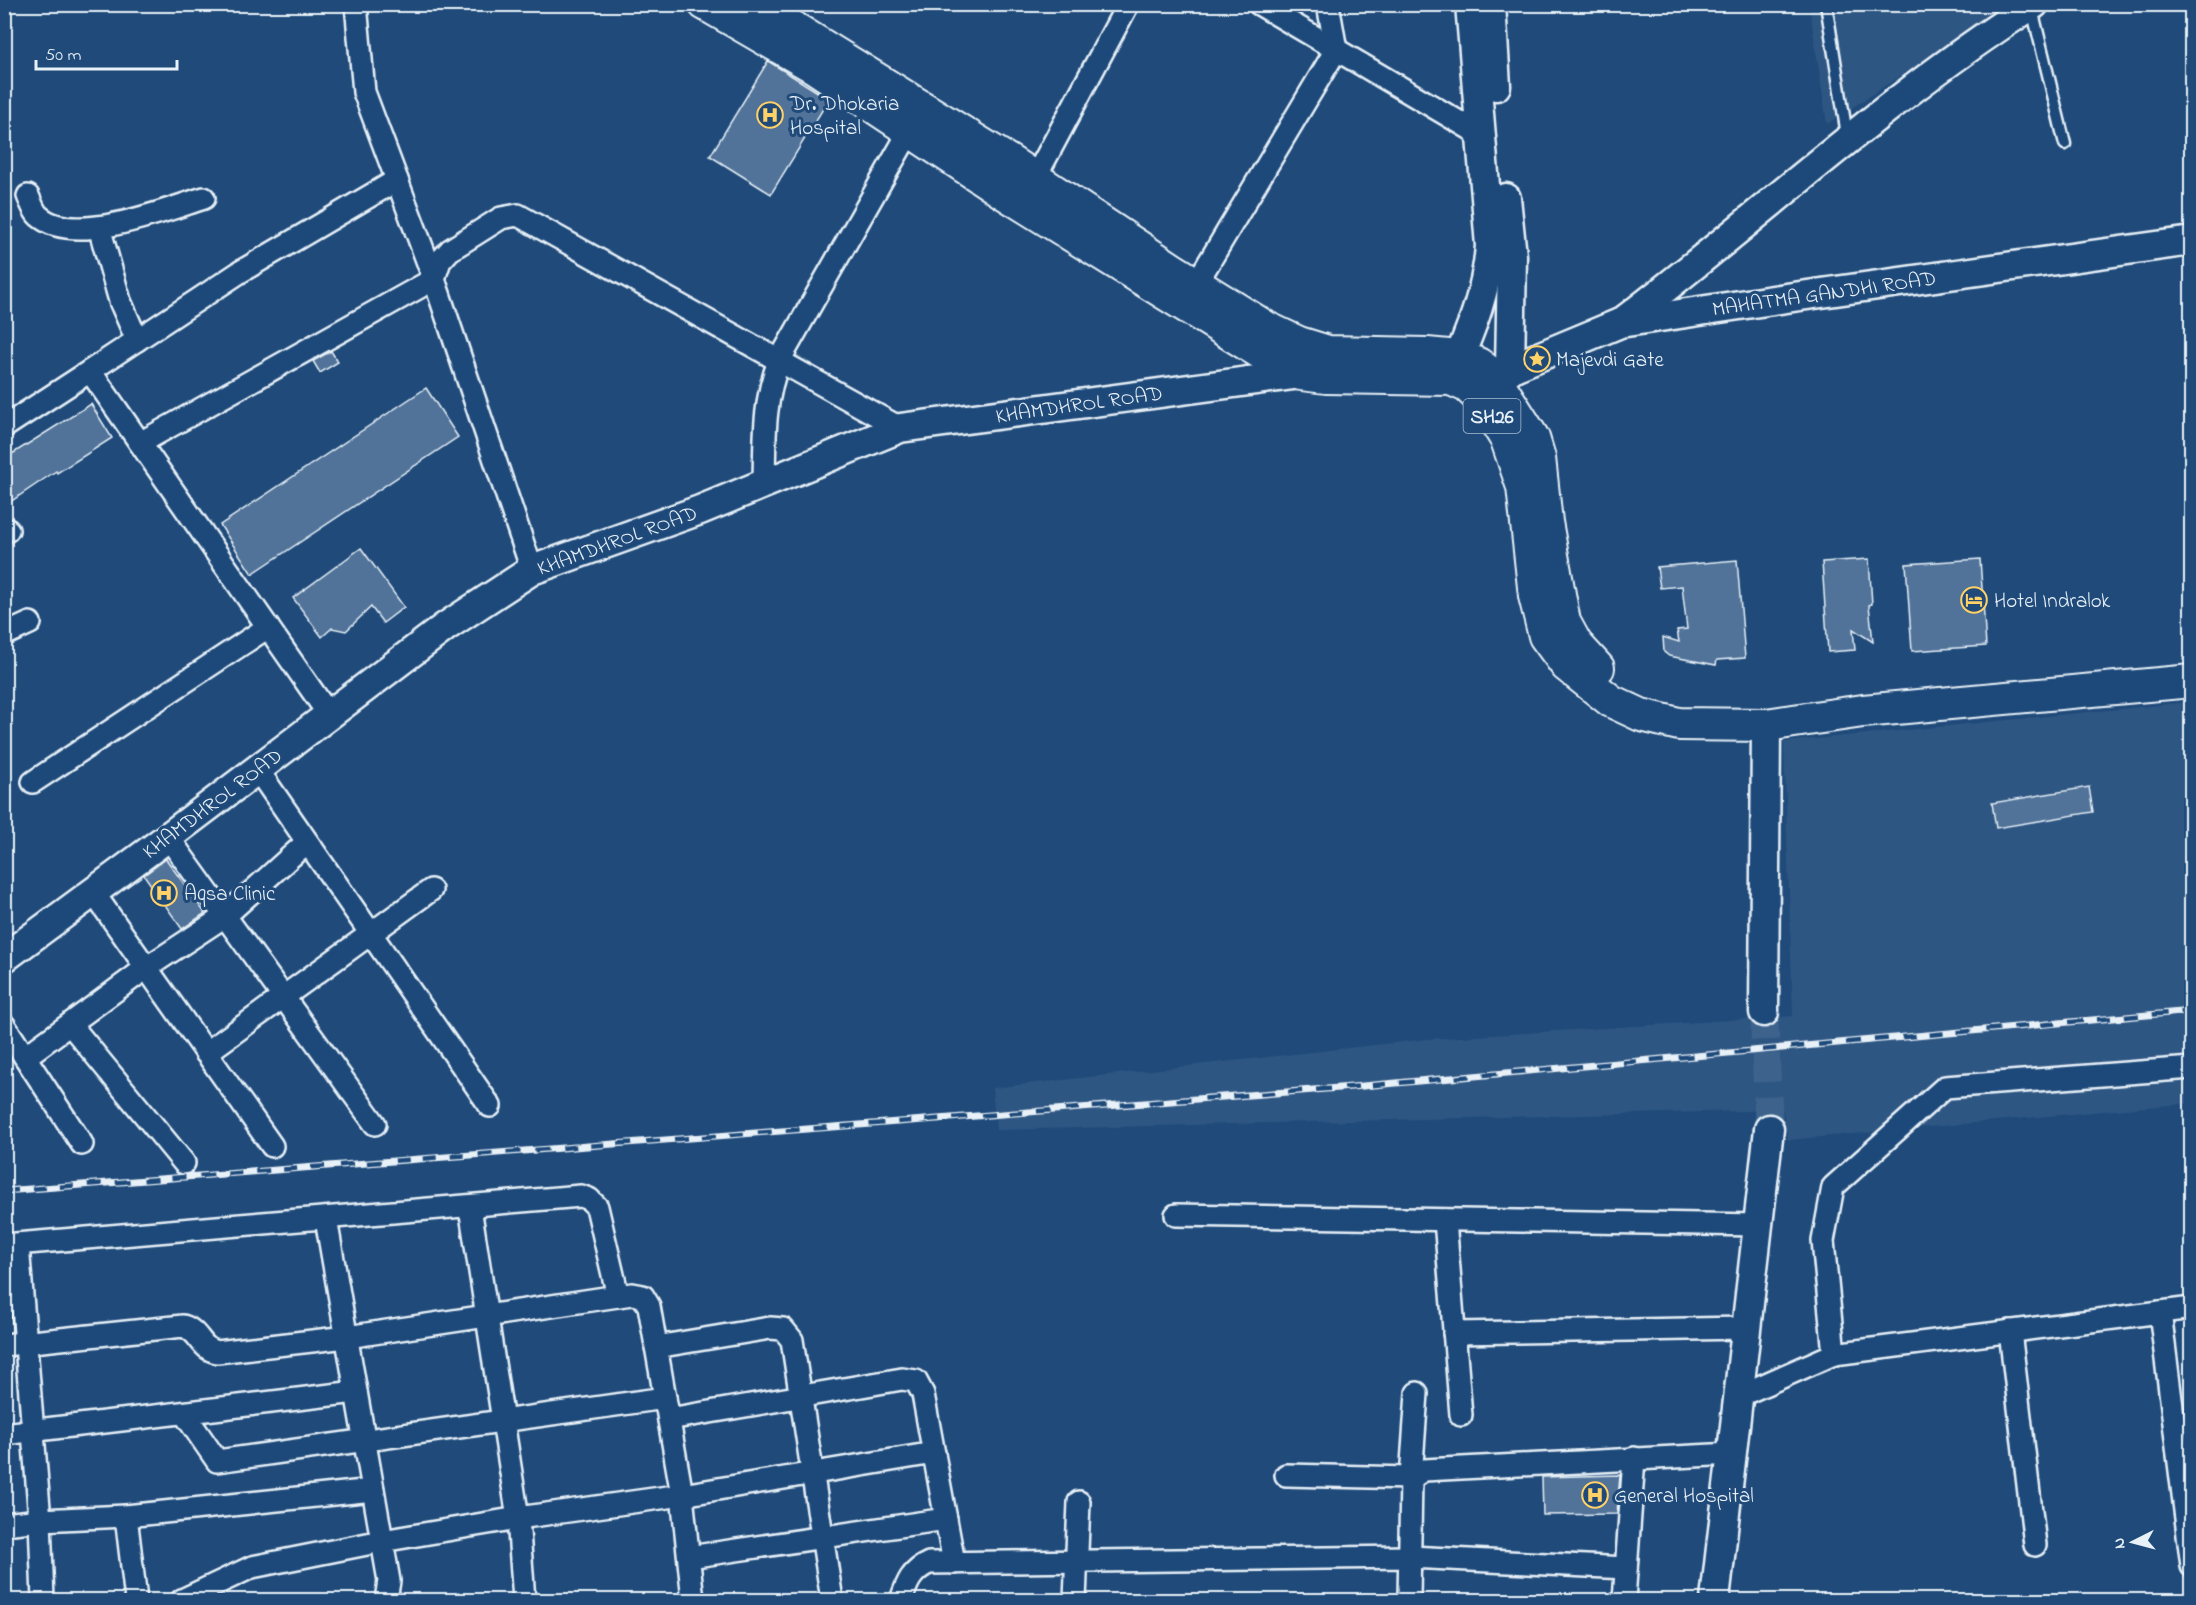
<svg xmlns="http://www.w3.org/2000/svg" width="2196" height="1605" viewBox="0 0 2196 1605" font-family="'Indie Flower',sans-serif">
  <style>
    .built { fill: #2e5683 }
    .building { fill: #517399; stroke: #e8f1f8; stroke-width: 1.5 }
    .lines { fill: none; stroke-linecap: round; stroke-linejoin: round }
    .secondary-tunnel { stroke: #3d638d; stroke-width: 28; stroke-dasharray: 28 14; stroke-linecap: butt }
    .lane-casing { stroke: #e8f1f8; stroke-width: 15 }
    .street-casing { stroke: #e8f1f8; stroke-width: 26 }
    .secondary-casing { stroke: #e8f1f8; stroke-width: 33 }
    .primary-casing { stroke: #e8f1f8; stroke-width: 36 }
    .lane { stroke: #1f4a7a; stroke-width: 10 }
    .street { stroke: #1f4a7a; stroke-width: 21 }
    .secondary { stroke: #1f4a7a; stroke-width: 28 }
    .primary { stroke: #1f4a7a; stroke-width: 32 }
    .rail-casing { stroke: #e8f1f8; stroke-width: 7 }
    .rail { stroke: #1f4a7a; stroke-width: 4.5; stroke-dasharray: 14; stroke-linecap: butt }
    .labels { text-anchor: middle; stroke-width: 6; stroke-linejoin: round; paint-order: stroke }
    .shield { fill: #1f4a7a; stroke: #acbfd2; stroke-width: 1.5 }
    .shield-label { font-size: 20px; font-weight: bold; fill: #e8f1f8 }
    .poi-label { font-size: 21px; fill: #e8f1f8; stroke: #1f4a7a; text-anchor: start }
    .street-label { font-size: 21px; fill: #e8f1f8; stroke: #1f4a7a }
  </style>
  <rect width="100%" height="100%" fill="#1f4a7a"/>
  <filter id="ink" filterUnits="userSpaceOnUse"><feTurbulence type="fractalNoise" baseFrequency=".0167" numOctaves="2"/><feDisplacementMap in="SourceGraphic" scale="12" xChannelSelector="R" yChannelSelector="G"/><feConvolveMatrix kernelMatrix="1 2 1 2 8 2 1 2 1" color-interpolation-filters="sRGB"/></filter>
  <g filter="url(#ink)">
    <g class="built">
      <polygon points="1809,4 2009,5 1827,124"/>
      <polygon points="2191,702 2191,1103 1788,1140 1783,1110 996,1130 992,1088 1428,1039 1793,1016 1784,742"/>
    </g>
    <g class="building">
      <polygon points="768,61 829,99 771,194 710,156"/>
      <polygon points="331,351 338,362 320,373 313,361"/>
      <polygon points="426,388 458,437 252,574 220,525"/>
      <polygon points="91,404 112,438 57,473 56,471 4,506 4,459"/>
      <polygon points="361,548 404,607 383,623 371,607 346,631 332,628 322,637 293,598"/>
      <polygon points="1869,559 1872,604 1869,605 1873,642 1853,629 1855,650 1828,652 1822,562"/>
      <polygon points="1980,559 1986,646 1912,651 1906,564"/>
      <polygon points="1737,560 1745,658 1717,660 1716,665 1669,656 1664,652 1663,637 1679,642 1677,630 1687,629 1682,586 1660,588 1657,567"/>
      <polygon points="2089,787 2093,812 1996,828 1992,803"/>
      <polygon points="166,859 205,913 182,929 144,875"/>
      <polygon points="1620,1475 1617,1514 1543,1515 1542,1477"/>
    </g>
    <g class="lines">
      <polyline class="secondary-tunnel" points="1764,1012 1769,1129"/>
      <g class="lane-casing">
        <g id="lane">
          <polyline points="1826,4 1847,135"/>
          <polyline points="2032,9 2065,144"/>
        </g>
      </g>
      <g class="street-casing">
        <g id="street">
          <polyline points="356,4 364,92 434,279 532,570"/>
          <polyline points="1259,4 1481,135"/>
          <polyline points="1035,178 1128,4"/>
          <path d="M28,196C31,202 34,212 39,216C74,247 165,210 204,198"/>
          <polyline points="99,227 120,301 137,340"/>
          <polyline points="1196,284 1336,50 1328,4"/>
          <polyline points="90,371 240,272 397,180"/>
          <polyline points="4,427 90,371 329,715"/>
          <polyline points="140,443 434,279 440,261 450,250 501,218 518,215 900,428"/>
          <path d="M764,484C765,439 763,403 779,361L916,120"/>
          <polyline points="4,532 8,530"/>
          <polyline points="4,635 30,623"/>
          <polyline points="257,769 490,1106"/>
          <polyline points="33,782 268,627"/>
          <polyline points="168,837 375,1124"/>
          <polyline points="93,892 272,1146"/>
          <polyline points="70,1024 184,1163"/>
          <polyline points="4,1025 82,1144"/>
          <polyline points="206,1053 431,890"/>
          <polyline points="25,1057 146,968 225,916 307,842"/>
          <polyline points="470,1207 518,1518 524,1600"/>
          <polyline points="1176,1215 1758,1225"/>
          <polyline points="326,1219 389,1581 386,1600"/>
          <polyline points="1445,1220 1461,1415"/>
          <polyline points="4,1245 581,1196 589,1199 597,1207 618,1296"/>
          <polyline points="18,1245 40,1520 43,1600"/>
          <polyline points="2160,1312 2192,1566"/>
          <polyline points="2010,1331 2035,1545"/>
          <polyline points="1454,1333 1746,1328"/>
          <path d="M4,1345L183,1326C200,1331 200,1349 217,1352L347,1337L618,1296L632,1294L643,1296L649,1306L682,1495L693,1600"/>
          <polyline points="656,1347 770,1328 783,1329 792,1340 832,1600"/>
          <polyline points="1834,1354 2192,1308"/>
          <polyline points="1739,1396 1834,1354 1823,1241 1833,1187 1945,1087 2192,1068"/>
          <polyline points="184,1413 217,1461 665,1398"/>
          <polyline points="669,1419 902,1379 916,1381 923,1394 954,1563"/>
          <polyline points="4,1434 356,1392"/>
          <polyline points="1286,1475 1411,1478 1424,1470 1732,1454"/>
          <polyline points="126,1516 136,1600"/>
          <polyline points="4,1524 40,1520 126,1516 373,1490"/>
          <polyline points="689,1557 946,1519"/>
          <polyline points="182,1600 252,1567 382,1541 518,1518 682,1495 934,1453"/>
          <path d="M901,1600C907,1583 911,1571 929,1563L1410,1557L1626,1568"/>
          <polyline points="1075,1600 1079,1502"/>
          <polyline points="1409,1600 1411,1478 1417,1393"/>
          <polyline points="1624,1600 1634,1458"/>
        </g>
      </g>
      <g class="secondary-casing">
        <g id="secondary">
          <polyline points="1491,4 1496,86"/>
          <polyline points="1506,198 1512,256 1510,370"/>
          <path d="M1622,322C1760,217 1887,97 2034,4"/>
          <path d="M1451,377C1470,331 1486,296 1490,246L1470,4"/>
          <polyline points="1473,384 1620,323 1793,297 2192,241"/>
          <polyline points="4,958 168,837 445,627 532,570 700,510 900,428 1301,374 1308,369"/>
          <polyline points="1764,1012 1766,725"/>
          <polyline points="1715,1600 1769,1129"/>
        </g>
      </g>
      <g class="primary-casing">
        <g id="primary">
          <polyline points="705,4 814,67 1004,193 1274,361 1301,374 1326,377 1451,379 1467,386 1483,401 1507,440 1523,487 1535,596 1545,636 1567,666 1611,701 1641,715 1679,724 1766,725 1863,711 2192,681"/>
          <polyline points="755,4 1009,161 1172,269 1267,328 1299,343 1328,352 1427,354 1459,357 1478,364 1493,375 1533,438 1539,458 1546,522 1564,622 1576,644 1598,668"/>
        </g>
      </g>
      <use href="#lane" class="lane"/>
      <use href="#street" class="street"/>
      <use href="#secondary" class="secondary"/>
      <use href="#primary" class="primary"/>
      <g class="rail-casing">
        <polyline id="rail" points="4,1191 1352,1087 2192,1011"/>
      </g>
      <use href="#rail" class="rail"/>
    </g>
  </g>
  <defs>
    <g id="hospital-ring" transform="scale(1.35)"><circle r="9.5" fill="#1f4a7a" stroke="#ffd166" stroke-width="1.5"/><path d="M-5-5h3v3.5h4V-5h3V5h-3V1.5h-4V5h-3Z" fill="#ffd166"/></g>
    <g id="sight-ring" transform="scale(1.35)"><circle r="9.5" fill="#1f4a7a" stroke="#ffd166" stroke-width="1.5"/><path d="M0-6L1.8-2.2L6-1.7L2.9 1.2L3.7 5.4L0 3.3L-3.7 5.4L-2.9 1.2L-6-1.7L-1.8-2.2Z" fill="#ffd166"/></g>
    <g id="hotel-ring" transform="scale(1.35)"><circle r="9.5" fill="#1f4a7a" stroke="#ffd166" stroke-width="1.5"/><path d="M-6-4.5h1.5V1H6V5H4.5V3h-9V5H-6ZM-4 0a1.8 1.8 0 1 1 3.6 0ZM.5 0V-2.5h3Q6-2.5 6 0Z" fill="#ffd166"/></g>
  </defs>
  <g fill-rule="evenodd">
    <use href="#hospital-ring" x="770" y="115"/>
    <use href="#sight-ring" x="1537" y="359"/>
    <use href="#hotel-ring" x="1974" y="600"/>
    <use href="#hospital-ring" x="164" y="893"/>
    <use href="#hospital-ring" x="1595" y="1495"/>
  </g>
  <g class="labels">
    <rect class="shield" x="1463.5" y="399" width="57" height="34" rx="4.5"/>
    <g class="shield-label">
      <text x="1492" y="423">SH26</text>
    </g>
    <g class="poi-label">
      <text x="790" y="110">Dr. Dhokaria<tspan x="790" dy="24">Hospital</tspan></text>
      <text x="1556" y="366">Majevdi Gate</text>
      <text x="1994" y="607">Hotel Indralok</text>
      <text x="184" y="900">Aqsa Clinic</text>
      <text x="1614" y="1502">General Hospital</text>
    </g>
    <g class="street-label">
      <text transform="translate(1824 293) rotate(-8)" y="7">MAHATMA GANDHI ROAD</text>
      <text transform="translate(1079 404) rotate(-8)" y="7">KHAMDHROL ROAD</text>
      <text transform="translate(617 540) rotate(-20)" y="7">KHAMDHROL ROAD</text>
      <text transform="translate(212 803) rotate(-37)" y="7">KHAMDHROL ROAD</text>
    </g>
  </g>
  <rect width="2196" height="1605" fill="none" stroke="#1f4a7a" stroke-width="24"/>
  <rect x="12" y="12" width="2172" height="1581" fill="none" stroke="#e8f1f8" stroke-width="2" filter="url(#ink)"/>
  <g transform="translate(2133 1542) rotate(264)" stroke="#1f4a7a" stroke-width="4.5" paint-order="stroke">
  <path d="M0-4.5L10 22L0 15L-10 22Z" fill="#e8f1f8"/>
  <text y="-9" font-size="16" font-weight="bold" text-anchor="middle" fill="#e8f1f8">N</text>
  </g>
  <path d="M36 60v9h141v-9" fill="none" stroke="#e8f1f8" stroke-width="3"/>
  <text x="45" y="60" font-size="18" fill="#e8f1f8" stroke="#1f4a7a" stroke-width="4.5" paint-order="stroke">50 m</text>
</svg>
